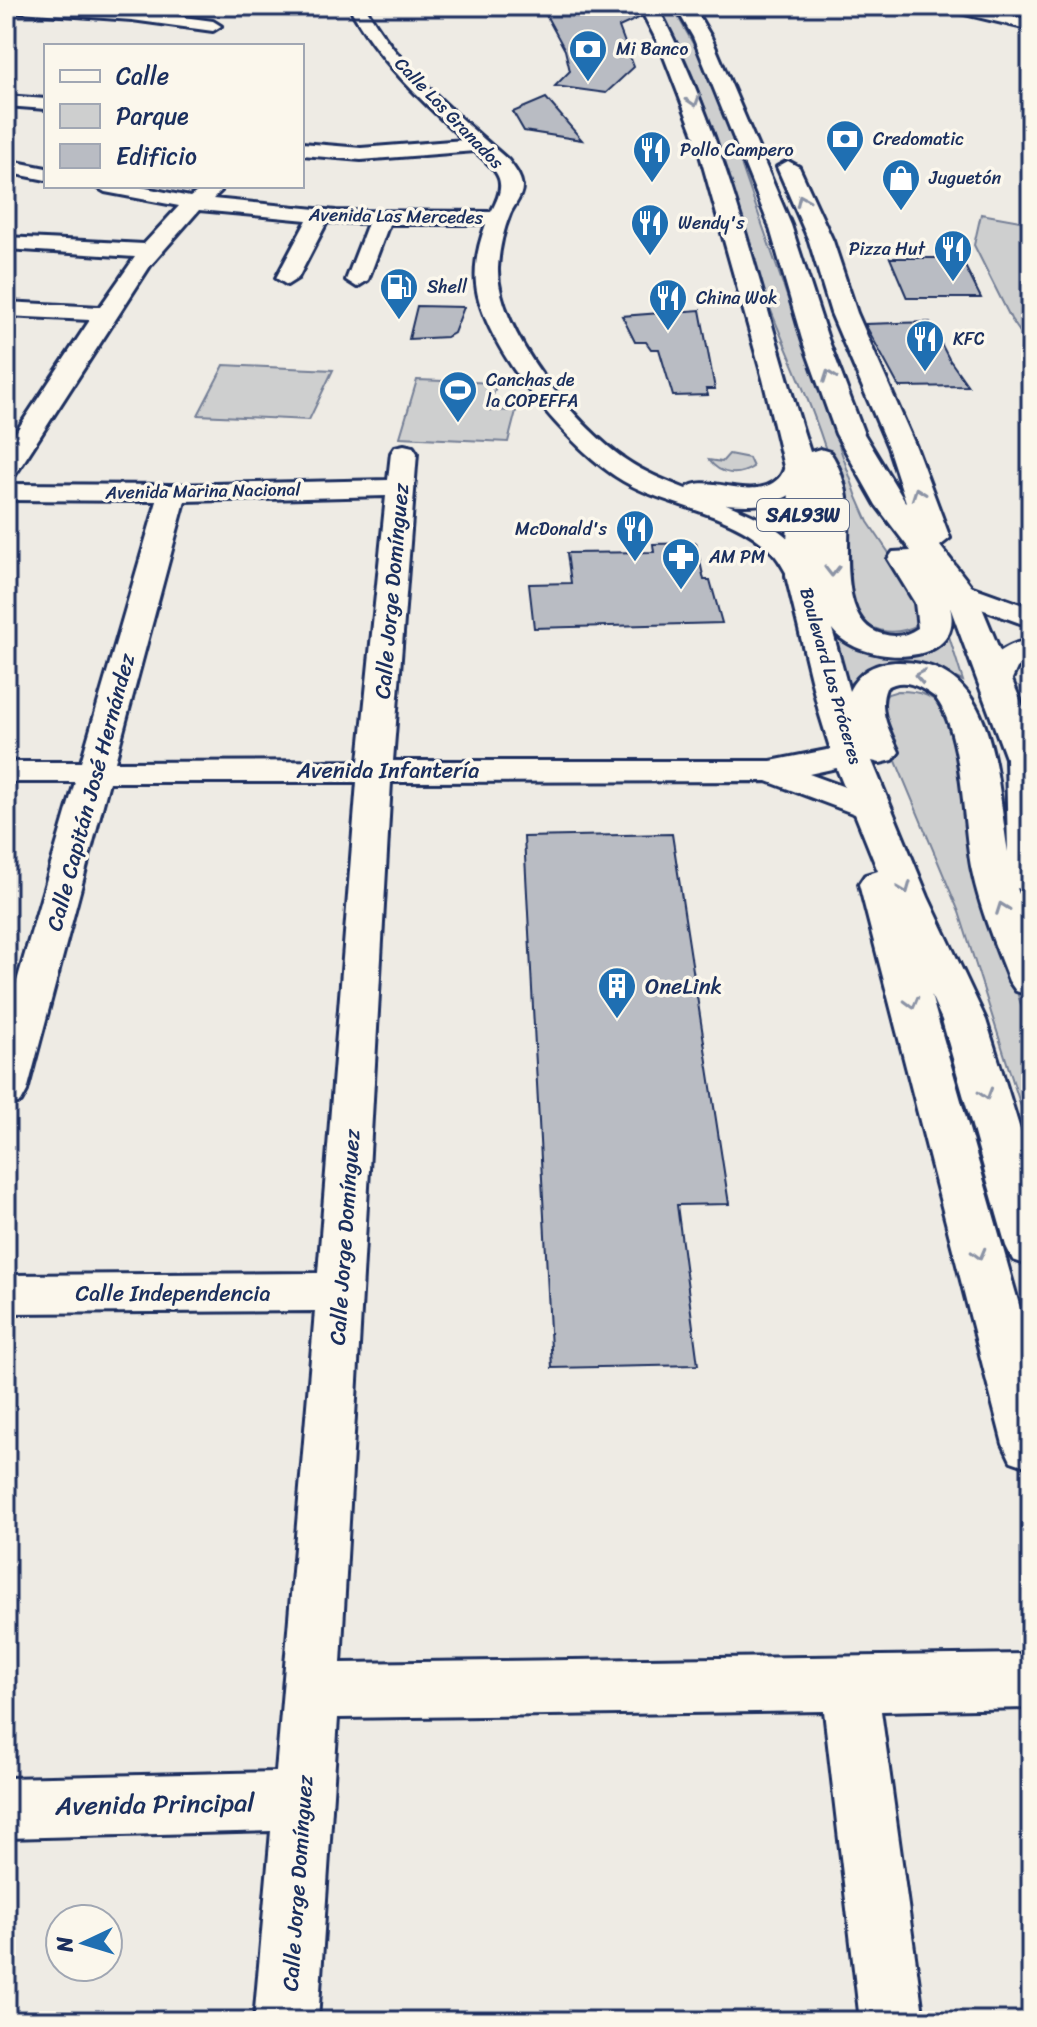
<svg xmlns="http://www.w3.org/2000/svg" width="1037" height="2027" viewBox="0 0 1037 2027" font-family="Sriracha,sans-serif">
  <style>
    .green { fill: #cecfcf; stroke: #747f96; stroke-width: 2 }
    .building { fill: #b9bcc3; stroke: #1b2f5e; stroke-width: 2 }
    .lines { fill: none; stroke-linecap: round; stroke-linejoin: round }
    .minor-casing { stroke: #1b2f5e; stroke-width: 6 }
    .highway-casing { stroke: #1b2f5e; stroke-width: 6 }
    .minor { fill: #fbf7ec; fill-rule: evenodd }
    .highway { fill: #fbf7ec; fill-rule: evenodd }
    .oneway { stroke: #8b93a5 }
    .labels { text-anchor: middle; stroke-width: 7; stroke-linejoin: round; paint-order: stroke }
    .far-poi-label { font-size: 18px; fill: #1b2f5e; stroke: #fbf7ec; text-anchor: start }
    .far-street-label { font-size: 18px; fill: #1b2f5e; stroke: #fbf7ec }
    .shield { fill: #fbf7ec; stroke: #5e6b89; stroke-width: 2 }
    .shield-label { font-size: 20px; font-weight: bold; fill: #1b2f5e }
    .street-label { font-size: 22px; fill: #1b2f5e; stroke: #fbf7ec }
    .poi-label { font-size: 22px; fill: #1b2f5e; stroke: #fbf7ec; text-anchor: start }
    .near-street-label { font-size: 26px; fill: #1b2f5e; stroke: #fbf7ec }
  </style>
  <rect width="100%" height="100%" fill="#eeebe4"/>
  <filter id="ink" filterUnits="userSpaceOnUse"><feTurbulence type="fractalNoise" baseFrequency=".0125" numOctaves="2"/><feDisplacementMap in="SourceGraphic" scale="16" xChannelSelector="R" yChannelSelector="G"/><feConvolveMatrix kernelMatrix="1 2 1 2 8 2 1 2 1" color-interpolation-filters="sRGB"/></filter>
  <g filter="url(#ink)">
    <g class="green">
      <path d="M657,6H672L709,72L857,497L868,522L914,590L918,625C890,639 871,630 848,612C844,570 845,519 834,478C815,404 777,335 753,262C725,175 706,84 657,6Z"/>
      <polygon points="981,214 1031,223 1031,348 1011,319 974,245"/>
      <polygon points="224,365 333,370 309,420 198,415"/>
      <polygon points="417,380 497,383 488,410 516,411 508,442 400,437"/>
      <path d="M729,454L749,458L753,467C738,477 720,475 709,460L722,462Z"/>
      <path d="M833,632C842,633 845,641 853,646C888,667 913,650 943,633H948L963,681L920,664L885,663L868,669L847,686Z"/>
      <path d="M898,691C921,691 935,695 948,715L988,903L1031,1035V1138L959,912L888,742L881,703L888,694Z"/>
    </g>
    <g class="building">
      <polygon points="541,6 636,6 641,17 619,27 634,67 606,93 555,86 570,71 565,50"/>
      <polygon points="546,98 582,140 524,131 513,112"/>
      <polygon points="890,258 961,258 981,298 907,298"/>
      <polygon points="417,306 464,307 454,333 447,337 409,339"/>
      <polygon points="700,310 715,389 706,389 708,395 673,396 659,349 651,349 646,342 635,342 622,316"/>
      <polygon points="930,322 949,359 968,386 899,387 865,324"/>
      <polygon points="696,543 704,580 710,580 722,623 534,628 529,584 571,583 567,553 654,552 653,544"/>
      <polygon points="672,834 729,1204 677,1205 698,1365 552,1368 524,837"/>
    </g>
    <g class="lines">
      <g class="minor-casing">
        <g id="minor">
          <polygon points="6,6 132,10 213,21 221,26 213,31 132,20 6,11"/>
          <path d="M349,6H365C397,66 457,115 508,160C514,168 521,176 522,187C522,197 514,205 510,214C503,231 499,250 498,268C496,331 576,426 626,460C645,473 666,481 686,489C705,471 753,504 779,478C785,472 785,462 790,454H808L812,460C803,503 765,508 726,504C769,521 794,535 817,576L812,582L802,585L792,582C785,572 780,560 772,552C734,512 669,508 623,481C571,451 482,346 476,284C474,264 479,243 486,224H389L368,280L357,287L346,280L368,223L327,222L298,278L287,285L276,278L307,220L199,210L150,266L19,469L15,475L6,477V447L90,320L6,316V302L100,307L135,257L6,249V237L144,244L179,206L105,192L95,186H136L190,197L204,187L215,186L221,191L213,199L336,211L491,212C509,180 499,173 475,151L361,160L302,155V143L361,148L464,140C422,101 376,58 349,6Z"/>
          <polygon points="942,6 970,6 1031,20 1031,30 944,9"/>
          <polygon points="6,96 46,99 46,109 6,106"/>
          <polygon points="6,160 46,168 46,180 6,172"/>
          <path d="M404,445L413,447L417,453L393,761H771L852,745L864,748L869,755L864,762L809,774L875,798L880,806L875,814L863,817L767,781L391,782L341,1663L1031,1654V1708L881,1711L924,2021H860L824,1711L338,1718L318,2021H254L271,1831L6,1838V1778L276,1772L315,1311L6,1313V1275L318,1273L357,782H109L27,1091L21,1102L6,1106V1019L75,782H6V762H81L157,501L6,500V484L173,485L388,480L391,453L395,447ZM386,496L359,761L115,762L185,501Z"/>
          <polygon points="959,582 1031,608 1031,627 948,597 944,591 948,585"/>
          <path d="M1031,639V658L1017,668L1008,688L997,691L986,688L981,681C988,654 1006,645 1031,639Z"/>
        </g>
      </g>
      <g class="highway-casing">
        <path id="highway" d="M639,6H657C731,145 761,300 809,449L810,452L820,449L830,452C840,466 846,487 848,505C851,541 836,622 882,634C896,638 906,636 918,628L915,603L888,559L893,552L911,551L876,505L836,434L802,339L769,225L693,37L675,6H693L711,37L791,225L828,339L864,434L907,505L888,447L831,313L809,241L777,167L788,161L799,167L833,241L857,313L916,447L950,538L940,546L975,591L1031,726V892L1017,888L1031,930V996L1016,991L1009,981C995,945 980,909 972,871C962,824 964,733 935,697C921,687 903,676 886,688C877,710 890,732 899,752L893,760L880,763L872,761L928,897L986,1020L1031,1165V1266L1013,1260L1006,1246L942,1020L931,995L1031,1347V1468L1011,1461L1003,1444L859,884L865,875L878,871L835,764L819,712L786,576L789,488L763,379L695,137L661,49ZM950,607L1006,758L1008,852C995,780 1000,662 899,662C876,662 859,671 849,691L832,629C858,666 966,670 950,607Z"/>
      </g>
      <use href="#minor" class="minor"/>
      <use href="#highway" class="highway"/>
    </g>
    <defs><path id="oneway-chevron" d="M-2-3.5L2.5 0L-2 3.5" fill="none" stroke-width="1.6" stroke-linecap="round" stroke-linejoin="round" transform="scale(2)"/></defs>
    <g class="oneway">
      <use href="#oneway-chevron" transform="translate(694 101) rotate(72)"/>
      <use href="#oneway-chevron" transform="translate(802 200) rotate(-114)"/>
      <use href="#oneway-chevron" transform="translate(829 376) rotate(-110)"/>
      <use href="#oneway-chevron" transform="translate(918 493) rotate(-110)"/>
      <use href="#oneway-chevron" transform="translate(832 571) rotate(90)"/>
      <use href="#oneway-chevron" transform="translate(920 676) rotate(-170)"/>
      <use href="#oneway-chevron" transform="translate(905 888) rotate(68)"/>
      <use href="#oneway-chevron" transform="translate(1002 908) rotate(-110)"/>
      <use href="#oneway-chevron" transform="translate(912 1003) rotate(75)"/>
      <use href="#oneway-chevron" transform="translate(986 1094) rotate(73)"/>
      <use href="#oneway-chevron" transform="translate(979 1254) rotate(75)"/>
    </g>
  </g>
  <defs>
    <g id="bank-pin" transform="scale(2)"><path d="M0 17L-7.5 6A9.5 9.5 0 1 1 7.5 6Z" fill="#1f6fb2" stroke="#fbf7ec"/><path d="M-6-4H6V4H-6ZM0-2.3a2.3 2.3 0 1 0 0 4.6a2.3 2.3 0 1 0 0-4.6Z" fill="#fff"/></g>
    <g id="restaurant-pin" transform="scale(2)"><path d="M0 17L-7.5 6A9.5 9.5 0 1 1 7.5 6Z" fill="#1f6fb2" stroke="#fbf7ec"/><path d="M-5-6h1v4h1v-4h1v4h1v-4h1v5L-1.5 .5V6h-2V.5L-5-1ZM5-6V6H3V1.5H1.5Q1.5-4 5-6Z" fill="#fff"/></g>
    <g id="shop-pin" transform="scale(2)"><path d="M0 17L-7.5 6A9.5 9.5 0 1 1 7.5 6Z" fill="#1f6fb2" stroke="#fbf7ec"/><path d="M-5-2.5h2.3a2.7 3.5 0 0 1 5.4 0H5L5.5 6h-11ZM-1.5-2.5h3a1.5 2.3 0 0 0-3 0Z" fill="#fff"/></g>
    <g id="fuel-pin" transform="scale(2)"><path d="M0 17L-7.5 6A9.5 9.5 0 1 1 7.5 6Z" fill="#1f6fb2" stroke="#fbf7ec"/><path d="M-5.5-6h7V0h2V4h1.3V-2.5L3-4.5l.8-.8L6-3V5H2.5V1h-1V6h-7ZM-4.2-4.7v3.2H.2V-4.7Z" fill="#fff"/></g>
    <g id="stadium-pin" transform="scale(2)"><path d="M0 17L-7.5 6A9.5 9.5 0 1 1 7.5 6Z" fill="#1f6fb2" stroke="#fbf7ec"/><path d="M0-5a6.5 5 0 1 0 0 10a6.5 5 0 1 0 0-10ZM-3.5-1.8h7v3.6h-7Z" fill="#fff"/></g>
    <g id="pharmacy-pin" transform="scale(2)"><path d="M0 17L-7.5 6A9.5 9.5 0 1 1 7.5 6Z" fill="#1f6fb2" stroke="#fbf7ec"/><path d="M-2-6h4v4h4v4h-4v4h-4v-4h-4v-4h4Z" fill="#fff"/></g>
    <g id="building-pin" transform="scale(2)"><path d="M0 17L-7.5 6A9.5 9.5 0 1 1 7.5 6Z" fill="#1f6fb2" stroke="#fbf7ec"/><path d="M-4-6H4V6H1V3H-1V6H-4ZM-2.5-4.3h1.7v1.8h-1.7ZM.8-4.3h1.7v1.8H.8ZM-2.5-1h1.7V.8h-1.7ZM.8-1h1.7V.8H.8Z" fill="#fff"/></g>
  </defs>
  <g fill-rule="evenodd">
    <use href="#bank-pin" x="588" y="49"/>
    <use href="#bank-pin" x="845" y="139"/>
    <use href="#restaurant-pin" x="652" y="150"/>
    <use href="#shop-pin" x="901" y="178"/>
    <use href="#restaurant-pin" x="650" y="223"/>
    <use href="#restaurant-pin" x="953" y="249"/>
    <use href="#fuel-pin" x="399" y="287"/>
    <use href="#restaurant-pin" x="668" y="298"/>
    <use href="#restaurant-pin" x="925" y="339"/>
    <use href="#stadium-pin" x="458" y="390"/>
    <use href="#restaurant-pin" x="635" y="529"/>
    <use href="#pharmacy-pin" x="681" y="557"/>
    <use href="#building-pin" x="617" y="986"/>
  </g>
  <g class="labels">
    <g class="far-poi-label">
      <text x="616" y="55">Mi Banco</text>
      <text x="873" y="145">Credomatic</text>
      <text x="680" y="156">Pollo Campero</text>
      <text x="929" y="184">Juguetón</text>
      <text x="678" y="229">Wendy's</text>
      <text x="925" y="255" text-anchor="end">Pizza Hut</text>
      <text x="427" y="293">Shell</text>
      <text x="696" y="304">China Wok</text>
      <text x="953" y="345">KFC</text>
      <text x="486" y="386">Canchas de<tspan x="486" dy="21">la COPEFFA</tspan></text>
      <text x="607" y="535" text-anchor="end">McDonald's</text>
      <text x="709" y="563">AM PM</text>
    </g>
    <g class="far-street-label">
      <text transform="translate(449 113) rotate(46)" y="6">Calle Los Granados</text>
      <text transform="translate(396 216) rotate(1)" y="6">Avenida Las Mercedes</text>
      <text transform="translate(203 491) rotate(-1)" y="6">Avenida Marina Nacional</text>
      <text transform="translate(831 676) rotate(74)" y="6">Boulevard Los Próceres</text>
    </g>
    <rect class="shield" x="757" y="499" width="92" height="32" rx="6"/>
    <g class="shield-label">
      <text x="803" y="522">SAL93W</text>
    </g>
    <g class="street-label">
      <text transform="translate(391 591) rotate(-85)" y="8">Calle Jorge Domínguez</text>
      <text x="388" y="778">Avenida Infantería</text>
      <text transform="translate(90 792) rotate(-75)" y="8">Calle Capitán José Hernández</text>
      <text transform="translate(344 1237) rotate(-86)" y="8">Calle Jorge Domínguez</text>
      <text x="173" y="1301">Calle Independencia</text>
      <text transform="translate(297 1883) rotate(-86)" y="8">Calle Jorge Domínguez</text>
    </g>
    <g class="poi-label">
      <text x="645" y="994">OneLink</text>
    </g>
    <g class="near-street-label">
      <text transform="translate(155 1804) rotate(-1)" y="9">Avenida Principal</text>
    </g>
  </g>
  <rect width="1037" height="2027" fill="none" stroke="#fbf7ec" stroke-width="32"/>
  <rect x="16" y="16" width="1005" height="1995" fill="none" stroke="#1b2f5e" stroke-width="3" filter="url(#ink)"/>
  <rect x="44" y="44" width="260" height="144" fill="#fbf7ec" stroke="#a1a7b3" stroke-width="2"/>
  <rect x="60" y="70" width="40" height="12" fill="#fbf7ec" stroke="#a1a7b3" stroke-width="2"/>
  <text x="116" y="84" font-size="24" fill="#1b2f5e">Calle</text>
  <rect x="60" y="104" width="40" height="24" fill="#cecfcf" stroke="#a1a7b3" stroke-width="2"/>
  <text x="116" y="124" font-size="24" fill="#1b2f5e">Parque</text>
  <rect x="60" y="144" width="40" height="24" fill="#b9bcc3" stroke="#a1a7b3" stroke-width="2"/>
  <text x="116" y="164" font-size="24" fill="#1b2f5e">Edificio</text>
  <g transform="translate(84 1943) rotate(266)"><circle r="38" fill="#fbf7ec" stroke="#a1a7b3" stroke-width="2"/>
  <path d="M0-6L14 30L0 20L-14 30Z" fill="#1f6fb2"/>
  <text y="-12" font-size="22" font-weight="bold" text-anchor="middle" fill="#1b2f5e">N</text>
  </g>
</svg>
